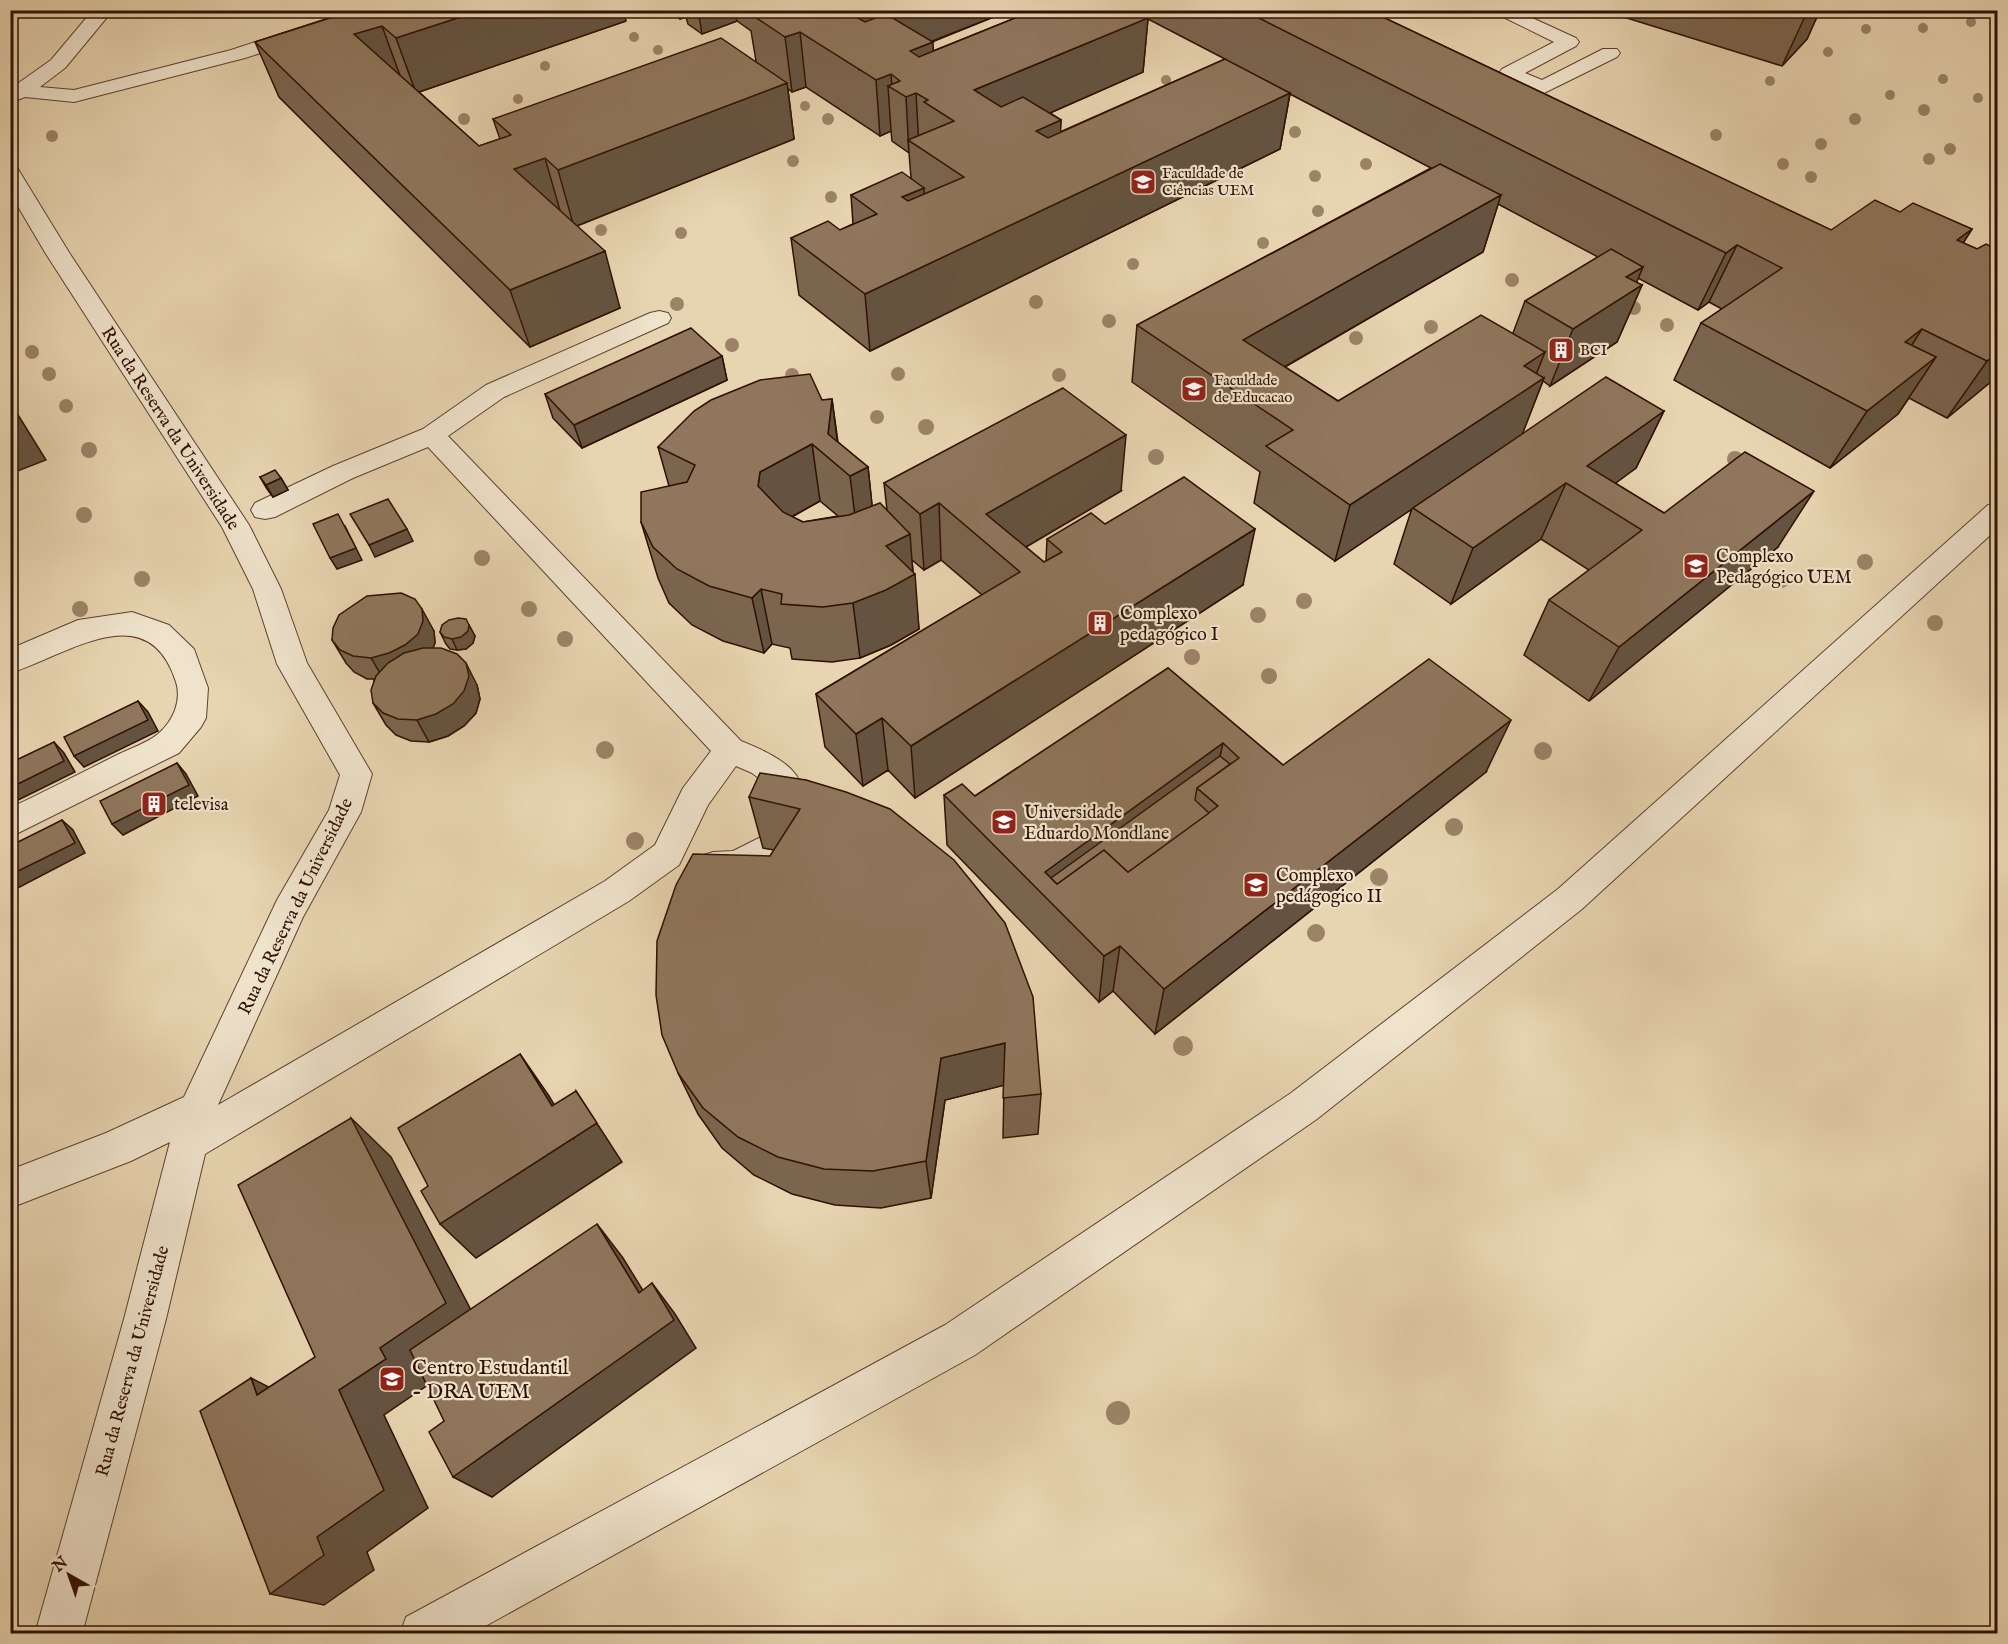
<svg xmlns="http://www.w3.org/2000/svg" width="2008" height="1644" viewBox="0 0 2008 1644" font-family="'IM FELL English',serif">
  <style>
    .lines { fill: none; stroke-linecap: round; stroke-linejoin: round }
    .service-casing { stroke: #5e412d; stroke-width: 2 }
    .service { fill: #efe3cc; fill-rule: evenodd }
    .tree { fill: #9c8367 }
    .wall { fill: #7b654f; stroke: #301001; stroke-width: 1.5; fill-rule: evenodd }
    .shaded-wall { fill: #645340; stroke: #301001; stroke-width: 1.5 }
    .building { fill: #8f765c; stroke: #301001; stroke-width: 1.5; fill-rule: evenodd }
    .labels { text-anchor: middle; stroke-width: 4.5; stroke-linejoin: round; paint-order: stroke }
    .far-poi-label { font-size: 15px; fill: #301001; stroke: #efe3cc; text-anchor: start }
    .street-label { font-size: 18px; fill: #301001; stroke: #efe3cc }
    .poi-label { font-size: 18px; fill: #301001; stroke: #efe3cc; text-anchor: start }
    .near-poi-label { font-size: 21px; fill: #301001; stroke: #efe3cc; text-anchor: start }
  </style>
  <rect width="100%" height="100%" fill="#e7d4b0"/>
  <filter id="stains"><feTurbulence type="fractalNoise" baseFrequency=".00333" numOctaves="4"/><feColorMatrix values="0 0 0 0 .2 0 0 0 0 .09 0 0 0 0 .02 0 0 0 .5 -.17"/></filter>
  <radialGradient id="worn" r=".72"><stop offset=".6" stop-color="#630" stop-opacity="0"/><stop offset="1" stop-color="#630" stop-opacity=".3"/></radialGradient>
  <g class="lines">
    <g class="service-casing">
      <g id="service">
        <polygon points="93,10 113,10 65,68 40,87 74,90 231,50 354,10 384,10 382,14 245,58 74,102 25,97 10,103 10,89 51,60"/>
        <polygon points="1489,10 1515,10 1576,38 1579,42 1576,46 1525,73 1542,80 1603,49 1617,49 1620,53 1617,57 1542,94 1502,77 1499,73 1502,69 1554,42"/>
        <path d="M10,168L18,169L21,174L70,254L249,525L281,589L307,663L372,774L361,812L303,917L218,1105L605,881L655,845L683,788L711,751L428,447L353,478L275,517L265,519L255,517L251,510L255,503L333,466L423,429L486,385L650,313L659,311L668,313L671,318L668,323L504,397L448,436L741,741C775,755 820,774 797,820L785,824L773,820L769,811L768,785L752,773L736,766L708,805L679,865L629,901L205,1154L166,1319L82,1634H35L124,1319L170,1142L131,1161L10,1208V1170L106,1133L184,1097L277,900L329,810L340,775L277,664L253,589L222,527L46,254L10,193Z"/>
        <polygon points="1998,503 1998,528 1582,909 1317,1119 975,1355 471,1634 400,1634 406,1617 945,1325 1291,1093 1558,889 1988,505"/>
        <path d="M132,612L169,625L194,649L208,688L206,718L201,727L179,753L10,837V808C46,791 81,773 117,755C129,749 147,743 158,734C173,721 182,701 176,682C148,593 66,656 10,673V649L78,620Z"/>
        <path d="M761,837L773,841L778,851C764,878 728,885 701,876L696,866L701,856L713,852L733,851Z"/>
      </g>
    </g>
    <use href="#service" class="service"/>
  </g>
  <g class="tree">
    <circle cx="1971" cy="22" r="5"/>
    <circle cx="1923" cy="28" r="5"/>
    <circle cx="1866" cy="29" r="5"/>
    <circle cx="634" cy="37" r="5"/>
    <circle cx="658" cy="50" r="5"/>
    <circle cx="1828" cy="52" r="5"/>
    <circle cx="545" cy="66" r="5"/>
    <circle cx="1943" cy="79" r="5"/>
    <circle cx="1166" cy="80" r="5"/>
    <circle cx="1770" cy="81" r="5"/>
    <circle cx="1890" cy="95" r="5"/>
    <circle cx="1978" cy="98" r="5"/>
    <circle cx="518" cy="99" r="5"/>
    <circle cx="805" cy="106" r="5"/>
    <circle cx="1924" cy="110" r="6"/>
    <circle cx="464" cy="119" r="6"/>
    <circle cx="828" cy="119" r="6"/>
    <circle cx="1855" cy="119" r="6"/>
    <circle cx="1295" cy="132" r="6"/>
    <circle cx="1716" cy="135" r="6"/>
    <circle cx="52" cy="136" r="6"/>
    <circle cx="1821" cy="144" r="6"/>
    <circle cx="1950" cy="149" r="6"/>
    <circle cx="1929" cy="159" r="6"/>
    <circle cx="793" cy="161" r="6"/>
    <circle cx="1366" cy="164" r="6"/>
    <circle cx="1783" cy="164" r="6"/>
    <circle cx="1315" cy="176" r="6"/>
    <circle cx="1811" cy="177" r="6"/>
    <circle cx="831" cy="197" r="6"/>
    <circle cx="1318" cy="211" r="6"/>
    <circle cx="601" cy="230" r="6"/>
    <circle cx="681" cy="233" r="6"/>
    <circle cx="1263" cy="243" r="6"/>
    <circle cx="1133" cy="264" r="6"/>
    <circle cx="1512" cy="280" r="7"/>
    <circle cx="1036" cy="302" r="7"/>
    <circle cx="677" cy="304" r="7"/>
    <circle cx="1634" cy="308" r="7"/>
    <circle cx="1109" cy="321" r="7"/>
    <circle cx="1667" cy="325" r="7"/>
    <circle cx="1431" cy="327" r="7"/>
    <circle cx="1356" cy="338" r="7"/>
    <circle cx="732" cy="345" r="7"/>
    <circle cx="32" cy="352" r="7"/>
    <circle cx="49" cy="374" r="7"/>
    <circle cx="898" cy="374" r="7"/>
    <circle cx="792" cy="375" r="7"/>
    <circle cx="1059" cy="375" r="7"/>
    <circle cx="66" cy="406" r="7"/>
    <circle cx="877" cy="417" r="7"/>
    <circle cx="926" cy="427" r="8"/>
    <circle cx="89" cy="450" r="8"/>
    <circle cx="1156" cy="457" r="8"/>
    <circle cx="1735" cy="459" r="8"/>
    <circle cx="84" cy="515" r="8"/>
    <circle cx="482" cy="558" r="8"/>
    <circle cx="1865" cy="562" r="8"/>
    <circle cx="142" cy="579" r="8"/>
    <circle cx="1781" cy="580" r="8"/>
    <circle cx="1304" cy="601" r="8"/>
    <circle cx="80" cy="609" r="8"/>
    <circle cx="529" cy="609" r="8"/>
    <circle cx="1258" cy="615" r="8"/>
    <circle cx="1935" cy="623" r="8"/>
    <circle cx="565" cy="639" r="8"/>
    <circle cx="1192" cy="657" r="8"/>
    <circle cx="1269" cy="676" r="8"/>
    <circle cx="605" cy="750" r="9"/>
    <circle cx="1543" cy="751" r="9"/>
    <circle cx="1454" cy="827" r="9"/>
    <circle cx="635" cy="841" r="9"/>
    <circle cx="1379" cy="877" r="9"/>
    <circle cx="1316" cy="933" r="9"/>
    <circle cx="1183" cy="1046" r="10"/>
    <circle cx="1118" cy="1413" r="12"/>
  </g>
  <g class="wall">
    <path d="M355,10L626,21L419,92L479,146L500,139L493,119L756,61L751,31L737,21L702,34L688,24L686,17L680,19L667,10H1011L932,42L933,51L1035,10H1368L1831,230L1900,212L1972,229L1963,243L1977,249L1998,250V376L1947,418L1909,398L1898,414L1830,468L1674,380L1701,323L1722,309L1709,302L1698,310L1638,278L1636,282L1642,285L1617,342L1550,386L1543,381L1522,434L1664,411L1636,468L1615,483L1664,513L1778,547L1589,701L1524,655L1549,600L1589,570L1541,539L1451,604L1394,564L1412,508L1335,561L1254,503L1260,472L1132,382L1137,325L1431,168L1290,94L1280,149L870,351L799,295L791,238L840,230L853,224L851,195L911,178L909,153L892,141L891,131L880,136L806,87L792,92L788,89L794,139L577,226L620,308L530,347L279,97L255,42ZM1148,19L1225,59L1060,132L1061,120L1050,113L1143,72ZM1498,204L1598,257L1525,301L1513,333L1338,401L1285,367L1483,252Z"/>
    <polygon points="1619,10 1820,10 1807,39 1782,66 1617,15"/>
    <polygon points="722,356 727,380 582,448 553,418 545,394"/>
    <path d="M832,399L838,442L868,467L872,506L887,510L884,483L1121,491L1026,547L1044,562L1046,561L1047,539L1105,524L1243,585L915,798L888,770L863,786L825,747L816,694L982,595L941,560L924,570L912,560L919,629L891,645L860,658L832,662L792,659L790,648L772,644L764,653L723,641L692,625L669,603L658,578L641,522L669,486L658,447L822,400ZM820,501L838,516L803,522L792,517Z"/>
    <polygon points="260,477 281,478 288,490 273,497 267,489"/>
    <polygon points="469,625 475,636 473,643 466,649 457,650 450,649 446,644 440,632"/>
    <polygon points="434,631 435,643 433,648 477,685 480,699 476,713 464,726 448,736 429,742 411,741 396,735 386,725 373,703 374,679 367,679 354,672 346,663 332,640"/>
    <polygon points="1168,668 1283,765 1486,772 1155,1034 1113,991 1099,1002 947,845 944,795 975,796"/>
    <polygon points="806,780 1041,1094 1038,1134 1003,1138 1004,1085 945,1100 931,1198 881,1208 835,1205 792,1194 754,1175 722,1148 698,1114 678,1073 770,856 774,850 763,848 749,797"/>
  </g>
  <g class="shaded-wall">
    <polygon points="482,10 624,10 626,21 416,93 396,38"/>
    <polygon points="678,10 685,10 686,17 680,19"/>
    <polygon points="698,10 735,10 737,21 702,34"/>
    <polygon points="868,10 1011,10 859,70 854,16"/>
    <polygon points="1808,10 1820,10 1807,39 1782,66"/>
    <polygon points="1148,18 1143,72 975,146 974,90"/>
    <polygon points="382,26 402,81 354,34"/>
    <polygon points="800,32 806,87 792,92 785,37"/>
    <polygon points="933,42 935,98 916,93 919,147 908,140 909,153 906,97 910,51"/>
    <polygon points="891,74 892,88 888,86 891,131 880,136 876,80"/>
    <polygon points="787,83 794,139 574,227 558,170"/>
    <polygon points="1290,93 1280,149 870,351 865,294"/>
    <polygon points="1061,120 1059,176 1036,131"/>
    <polygon points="545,158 561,214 514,169"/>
    <polygon points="924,188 927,244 902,197"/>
    <polygon points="1501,195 1483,252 1239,393 1243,340"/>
    <polygon points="1972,229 1936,286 1957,240"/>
    <polygon points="1737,245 1709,302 1698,310 1726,253"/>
    <polygon points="605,251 620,308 530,347 510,290"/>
    <polygon points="1643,267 1633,291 1642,285 1617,342 1550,386 1573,329 1626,277"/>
    <polygon points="1922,329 1886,386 1905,342"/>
    <polygon points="1545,352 1532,385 1544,378 1522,435 1335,561 1350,505 1524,366"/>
    <polygon points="1998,352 1998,376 1947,418 1987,361"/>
    <polygon points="722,356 727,380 582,448 574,425"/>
    <polygon points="1936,357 1898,414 1830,468 1867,411"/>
    <polygon points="832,399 839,455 828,434"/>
    <polygon points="10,402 46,460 10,474"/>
    <polygon points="1664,411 1636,468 1593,500 1587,466"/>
    <polygon points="1126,435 1121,491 1005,559 986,514"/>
    <polygon points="812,444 820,501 771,528 758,486 760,472"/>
    <polygon points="868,467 874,523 857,532 850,476"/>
    <polygon points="281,478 288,490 273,497 266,485"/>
    <polygon points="1566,483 1541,539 1451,604 1473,548"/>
    <polygon points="1814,491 1778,547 1589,701 1619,647"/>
    <polygon points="939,503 941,560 924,570 920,514"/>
    <polygon points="345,526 362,560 337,569 330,558"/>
    <polygon points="407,529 413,541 375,557 369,545"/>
    <polygon points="1255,529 1243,585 915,798 911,746"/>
    <polygon points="910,534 913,575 915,574 919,629 891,645 860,658 853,603 886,546"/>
    <polygon points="761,589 772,644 764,653 752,598"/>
    <polygon points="422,609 434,631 435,643 430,656 384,680 371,658"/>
    <polygon points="469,625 475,636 473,643 466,649 457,650 452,639"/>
    <polygon points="466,663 477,685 480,699 476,713 464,726 448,736 429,742 417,720"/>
    <polygon points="138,701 148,712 158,731 84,767 74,756"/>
    <polygon points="882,718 888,770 863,786 856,734"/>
    <polygon points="1511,720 1486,772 1155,1034 1164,989"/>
    <polygon points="54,742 64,753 75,772 10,804 10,788"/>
    <polygon points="1223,743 1213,787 1218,806 1197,788 1069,921 1045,872"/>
    <polygon points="177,763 186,774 198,796 123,835 112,824"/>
    <polygon points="62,820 73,830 85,853 10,892 10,875"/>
    <polygon points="1120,946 1113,991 1099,1002 1104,956"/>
    <polygon points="1005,1043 1005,1085 945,1100 931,1198 926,1161 941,1058"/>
    <polygon points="520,1054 549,1096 574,1138 576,1091 622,1162 476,1258 440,1224 552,1106"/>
    <polygon points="351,1118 391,1157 483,1333 428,1385 384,1415 428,1508 367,1552 374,1570 324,1605 270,1594 339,1390 380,1348"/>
    <polygon points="597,1224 623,1258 663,1323 639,1293"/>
    <polygon points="652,1283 675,1314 696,1348 492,1497 453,1477"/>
    <polygon points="251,1378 302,1404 257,1395"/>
  </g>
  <g class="building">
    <polygon points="355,10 482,10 396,38 382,26 354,34 479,146 511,135 493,119 721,38 787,83 558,170 545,158 514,169 605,251 510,290 255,42"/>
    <polygon points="756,10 868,10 854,16 865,22 886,14 933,42 910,51 919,57 1035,10 1134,10 1148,18 974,90 1001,107 1023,97 1061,120 1036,131 1048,138 1225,59 1290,93 865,294 791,238 828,221 840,230 877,214 851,195 902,172 924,188 902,197 908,201 964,177 908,140 954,121 924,102 928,100 916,93 906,97 888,86 900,81 891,74 876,80 800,32 785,37 749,13"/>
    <polygon points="1243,10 1368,10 1831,230 1875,200 1900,212 1913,203 1972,229 1957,240 1977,249 1986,244 1998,250 1998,352 1987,361 1922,329 1905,342 1936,357 1867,411 1701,323 1782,268 1737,245 1726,253"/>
    <polygon points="1440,164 1501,195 1243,340 1338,401 1481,315 1545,352 1524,366 1544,378 1350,505 1266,446 1293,430 1137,325"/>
    <polygon points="1611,249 1643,267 1626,277 1642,285 1573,329 1525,301"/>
    <polygon points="691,328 722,356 574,425 545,394"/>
    <polygon points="810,374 822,400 832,399 828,434 868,467 850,476 812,444 760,472 758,486 783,512 803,522 849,515 880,503 910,534 886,546 915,574 886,590 853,603 823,607 781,604 782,594 761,589 752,598 709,586 677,569 653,547 641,522 641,492 687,482 695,465 658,447 694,411 711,400 760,380"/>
    <polygon points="1606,377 1664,411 1587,466 1664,513 1745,452 1814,491 1619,647 1549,600 1642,530 1566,483 1473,548 1413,508"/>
    <polygon points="1063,388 1126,435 986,514 1044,562 1062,552 1047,539 1091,513 1105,524 1184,477 1255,529 911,746 882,718 856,734 816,694 1020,572 939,503 920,514 884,483"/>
    <polygon points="275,470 281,478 266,485 260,477"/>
    <polygon points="388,499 407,529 369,545 350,514"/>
    <polygon points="338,514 356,548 330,558 313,524"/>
    <polygon points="401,593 415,599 422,609 423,621 418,634 405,645 389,653 371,658 353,656 340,650 332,640 333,628 339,615 367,596"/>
    <polygon points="458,618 466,619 469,625 468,631 461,637 452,639 444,637 440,632 442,625 449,620"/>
    <polygon points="423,648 441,648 457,654 466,663 469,676 464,691 453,704 436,714 417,720 398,719 383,713 373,703 371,690 376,676 388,663 404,653"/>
    <path d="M1429,659L1511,720L1164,989L1120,946L1104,956L944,795L962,784L975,796L1168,668L1283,765ZM1223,743L1239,758L1197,788L1218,806L1128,872L1104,850L1057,884L1045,872Z"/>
    <polygon points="138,701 148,720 74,756 64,737"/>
    <polygon points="54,742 64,761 10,788 10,763"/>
    <polygon points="1220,756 1230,764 1197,788 1195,800 1209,813 1128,872 1104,850 1057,884 1051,878"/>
    <polygon points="177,763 189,785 112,824 100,801"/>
    <polygon points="760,773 806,780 846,792 890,809 954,860 1005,923 1033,997 1041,1094 1003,1098 1005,1043 941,1058 926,1161 873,1171 824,1169 778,1157 738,1137 703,1108 678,1073 662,1035 656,995 657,941 676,885 693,854 770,856 800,809 749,797"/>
    <polygon points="62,820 75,843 10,875 10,846"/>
    <polygon points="520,1054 552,1106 576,1091 597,1123 440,1224 421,1191 428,1186 398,1128"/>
    <polygon points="351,1118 446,1303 380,1348 386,1359 339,1390 384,1490 317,1537 324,1555 270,1594 200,1411 251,1378 257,1395 315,1357 238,1185"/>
    <polygon points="597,1224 639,1293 652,1283 674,1320 453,1477 429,1432 444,1421 410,1350"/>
  </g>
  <defs>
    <g id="university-square" transform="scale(1.35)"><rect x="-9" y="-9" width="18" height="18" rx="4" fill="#8f2418" stroke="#efe3cc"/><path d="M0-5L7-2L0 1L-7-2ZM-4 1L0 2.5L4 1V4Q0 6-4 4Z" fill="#fff"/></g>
    <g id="building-square" transform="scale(1.35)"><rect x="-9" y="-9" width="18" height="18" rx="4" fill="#8f2418" stroke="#efe3cc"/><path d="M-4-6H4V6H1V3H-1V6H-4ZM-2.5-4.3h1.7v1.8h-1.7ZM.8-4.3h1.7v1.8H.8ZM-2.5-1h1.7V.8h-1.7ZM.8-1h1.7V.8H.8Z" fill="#fff"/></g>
  </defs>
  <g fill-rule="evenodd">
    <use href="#university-square" x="1143" y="182"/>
    <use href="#building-square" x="1561" y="350"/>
    <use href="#university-square" x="1194" y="389"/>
    <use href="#university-square" x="1696" y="566"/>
    <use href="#building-square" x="1100" y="623"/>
    <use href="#building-square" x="154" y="804"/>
    <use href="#university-square" x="1004" y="822"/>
    <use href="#university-square" x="1256" y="885"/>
    <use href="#university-square" x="392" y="1379"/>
  </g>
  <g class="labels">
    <g class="far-poi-label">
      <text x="1162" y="178">Faculdade de<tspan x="1162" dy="17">Ciências UEM</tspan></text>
      <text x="1580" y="355">BCI</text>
      <text x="1214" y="385">Faculdade<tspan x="1214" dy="17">de Educacao</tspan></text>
    </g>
    <g class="street-label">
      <text transform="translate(171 428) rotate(57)" y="6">Rua da Reserva da Universidade</text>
      <text transform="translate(295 906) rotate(-64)" y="6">Rua da Reserva da Universidade</text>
      <text transform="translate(132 1361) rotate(-75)" y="6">Rua da Reserva da Universidade</text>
    </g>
    <g class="poi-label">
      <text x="1716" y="562">Complexo<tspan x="1716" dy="21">Pedagógico UEM</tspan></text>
      <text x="1120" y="619">Complexo<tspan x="1120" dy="21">pedagógico I</tspan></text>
      <text x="174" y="810">televisa</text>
      <text x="1024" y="818">Universidade<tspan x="1024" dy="21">Eduardo Mondlane</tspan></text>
      <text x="1276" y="881">Complexo<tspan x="1276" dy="21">pedágogico II</tspan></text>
    </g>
    <g class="near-poi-label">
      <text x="412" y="1374">Centro Estudantil<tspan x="412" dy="24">- DRA UEM</tspan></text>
    </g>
  </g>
  <rect width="2008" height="1644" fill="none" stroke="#e7d4b0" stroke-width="36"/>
  <rect x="12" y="12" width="1984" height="1620" fill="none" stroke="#301001" stroke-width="3"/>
  <rect x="18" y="18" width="1972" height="1608" fill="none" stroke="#301001" stroke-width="1.5"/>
  <g transform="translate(69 1575) rotate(320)" stroke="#efe3cc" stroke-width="4.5" paint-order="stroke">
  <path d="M0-4.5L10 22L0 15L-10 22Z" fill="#301001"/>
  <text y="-9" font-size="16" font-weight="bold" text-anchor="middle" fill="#301001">N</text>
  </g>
  <rect width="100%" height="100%" filter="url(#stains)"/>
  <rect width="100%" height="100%" fill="url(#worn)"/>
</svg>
